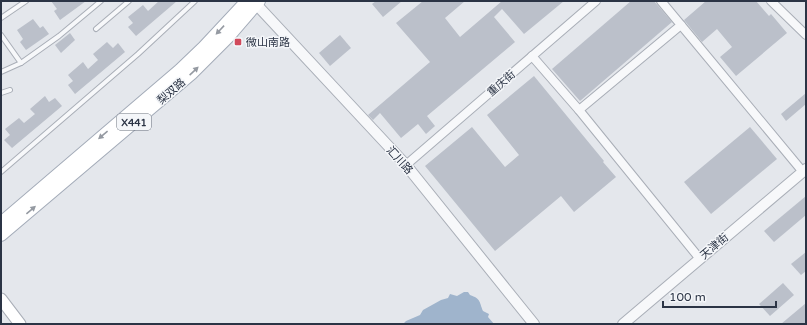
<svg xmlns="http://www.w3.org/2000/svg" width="807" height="325" viewBox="0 0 807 325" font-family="'Varela Round','Noto Sans SC',sans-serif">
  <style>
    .water { fill: #9fb4cc }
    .building { fill: #bbc0ca }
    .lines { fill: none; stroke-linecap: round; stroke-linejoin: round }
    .service-casing { stroke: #a9aeb7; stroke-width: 6 }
    .minor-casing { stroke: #a9aeb7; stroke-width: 10 }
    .tertiary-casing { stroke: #a9aeb7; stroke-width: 12 }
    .secondary-casing { stroke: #a9aeb7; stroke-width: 13 }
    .primary-casing { stroke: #a3abb8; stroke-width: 14 }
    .service { stroke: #f7f8fa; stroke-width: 4 }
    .minor { stroke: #f7f8fa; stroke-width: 8 }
    .tertiary { stroke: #f7f8fa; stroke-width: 10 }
    .secondary { stroke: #fff; stroke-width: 11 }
    .primary { stroke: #fff; stroke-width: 12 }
    .oneway { fill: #959aa2 }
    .poi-dot { fill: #d1495b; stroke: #f4f6f9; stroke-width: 1.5 }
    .labels { text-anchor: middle; stroke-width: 3; stroke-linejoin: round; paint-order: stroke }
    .shield { fill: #f4f6f9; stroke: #676e7b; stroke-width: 1 }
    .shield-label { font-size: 10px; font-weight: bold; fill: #2b3445 }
    .poi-label { font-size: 11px; fill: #2b3445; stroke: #f4f6f9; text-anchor: start }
    .street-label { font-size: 11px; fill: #2b3445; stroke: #f4f6f9 }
  </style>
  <rect width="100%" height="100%" fill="#e4e7ec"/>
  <path class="water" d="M464,292H468L470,295C481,299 479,301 483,311L489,314L488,317L494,324H403L406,321L420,315L423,310L441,300L448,298L450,294L457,296Z"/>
  <g class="building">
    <polygon points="51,1 86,1 60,20 54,11 57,9"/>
    <polygon points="159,1 177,1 136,36 128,27 133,23 128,17 143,5 148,11"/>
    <polygon points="376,1 402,1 383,17 372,4"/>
    <polygon points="423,1 465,1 445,18 460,37 502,1 564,1 524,34 502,9 494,17 515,42 427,116 435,126 426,134 418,124 401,138 380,113 373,120 368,115 430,62 396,23"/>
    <polygon points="631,1 654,1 672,22 580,101 552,69"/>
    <polygon points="706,1 756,1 769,16 771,14 787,33 736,76 720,57 732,47 717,29 702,42 684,20"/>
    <polygon points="33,19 40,28 43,26 49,34 26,50 20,42 23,39 17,30"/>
    <polygon points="70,33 75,40 61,53 55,45"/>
    <polygon points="340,35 351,48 330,66 319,53"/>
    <polygon points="107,42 113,48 118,43 125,52 75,94 68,85 73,81 68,75 83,62 88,69 98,60 93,54"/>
    <polygon points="534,76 604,161 603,162 616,177 574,212 561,196 495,251 425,166 472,127 505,167 519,155 487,115"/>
    <polygon points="806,93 806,104 786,121 781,114"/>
    <polygon points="45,96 49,102 55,98 62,106 12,148 4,140 10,135 5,129 19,118 24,123 35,114 30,109"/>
    <polygon points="750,127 777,159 711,214 684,182"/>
    <polygon points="806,196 806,215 774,242 764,231"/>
    <polygon points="806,252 806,271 801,275 791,264"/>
    <polygon points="783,283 794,295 770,316 759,304"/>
    <polygon points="806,303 806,324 781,324"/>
  </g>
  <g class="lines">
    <g class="service-casing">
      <g id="service">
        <polyline points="1,18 26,1"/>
        <polyline points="96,29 129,1"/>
        <polyline points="1,35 21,63"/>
        <polyline points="1,72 21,63 59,36 101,1"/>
        <polyline points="1,93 10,90"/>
        <polyline points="1,172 138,54 195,1"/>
      </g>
    </g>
    <g class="minor-casing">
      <g id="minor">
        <polyline points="771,1 806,35"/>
        <polyline points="681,25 803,172"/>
        <polyline points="532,56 579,110 700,259"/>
        <polyline points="579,110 681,25 661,1"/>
        <polyline points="406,165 596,1"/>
      </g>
    </g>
    <g class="tertiary-casing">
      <g id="tertiary">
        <polyline points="251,2 256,4 406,165 534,324"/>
        <polyline points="623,324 806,169"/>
      </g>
    </g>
    <g class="secondary-casing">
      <polyline id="secondary" points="1,299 20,324"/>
    </g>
    <g class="primary-casing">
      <g id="primary">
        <polyline points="1,223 180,70 204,47 247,1"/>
        <polyline points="1,235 191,74 228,37 259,1"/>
      </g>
    </g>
    <use href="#service" class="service"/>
    <use href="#minor" class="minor"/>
    <use href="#tertiary" class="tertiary"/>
    <use href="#secondary" class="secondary"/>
    <use href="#primary" class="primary"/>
  </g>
  <defs><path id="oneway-solid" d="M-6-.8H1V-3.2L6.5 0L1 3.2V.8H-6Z"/></defs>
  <g class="oneway">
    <use href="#oneway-solid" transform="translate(220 30) rotate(133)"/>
    <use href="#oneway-solid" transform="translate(194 71) rotate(-43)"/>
    <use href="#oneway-solid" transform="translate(103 135) rotate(140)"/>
    <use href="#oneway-solid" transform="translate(31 210) rotate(-40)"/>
  </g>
  <rect class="poi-dot" x="234" y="38" width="8" height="8" rx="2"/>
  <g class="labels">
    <rect class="shield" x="117" y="114" width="34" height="16" rx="3"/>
    <g class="shield-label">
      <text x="134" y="126">X441</text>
    </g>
    <g class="poi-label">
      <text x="246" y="46">微山南路</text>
    </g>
    <g class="street-label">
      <text transform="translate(501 83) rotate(-41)" y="4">重庆街</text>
      <text transform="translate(171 91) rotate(-41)" y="4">梨双路</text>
      <text transform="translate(400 160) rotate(48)" y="4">汇川路</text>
      <text transform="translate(714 246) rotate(-40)" y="4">天津街</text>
    </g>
  </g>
  <rect width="807" height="325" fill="none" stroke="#2b3445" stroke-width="4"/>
  <path d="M663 301v6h113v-6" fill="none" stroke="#2b3445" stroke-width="2"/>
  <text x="669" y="301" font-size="12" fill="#2b3445" stroke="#f4f6f9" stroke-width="3" paint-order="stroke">100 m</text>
</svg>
